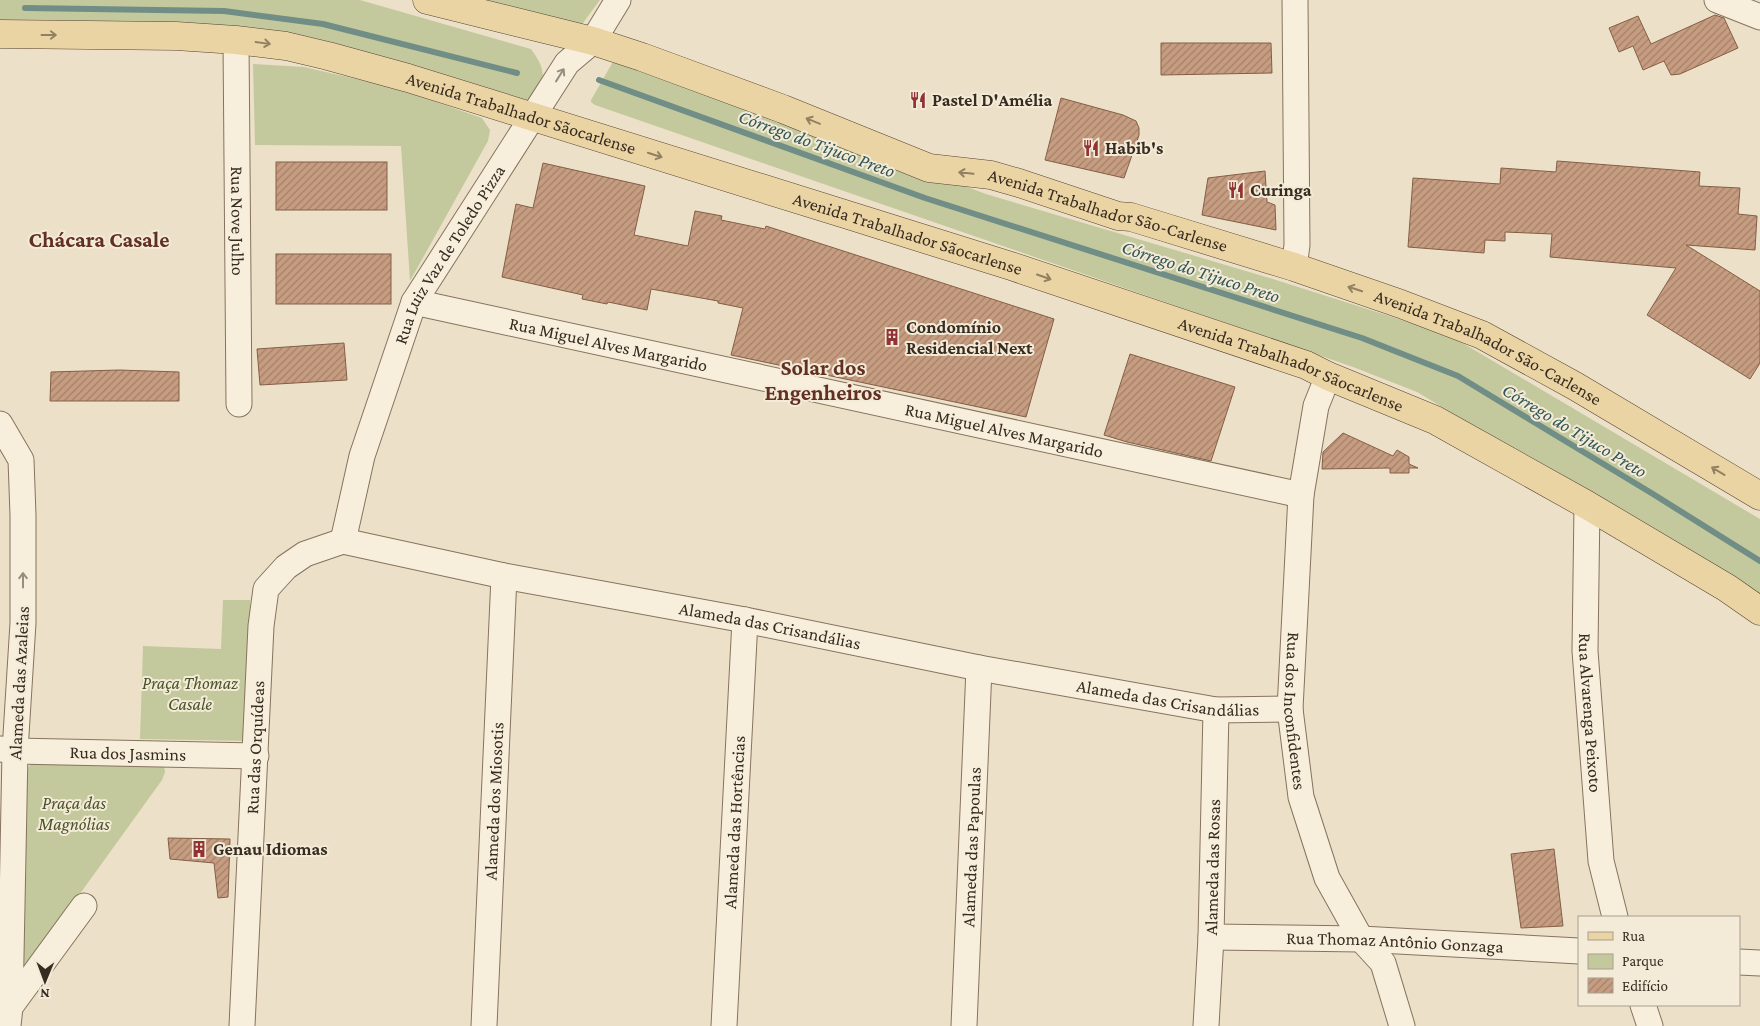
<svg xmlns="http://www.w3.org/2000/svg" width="1760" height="1026" viewBox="0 0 1760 1026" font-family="'Crimson Pro',serif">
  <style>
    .green { fill: #c4c99d }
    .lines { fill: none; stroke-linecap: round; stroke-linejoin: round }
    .stream { stroke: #708e86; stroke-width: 6 }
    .building { fill: url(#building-hatch); stroke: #845e46 }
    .minor-casing { stroke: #86735e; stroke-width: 27 }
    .major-casing { stroke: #554232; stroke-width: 29 }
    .minor { stroke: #f7eedb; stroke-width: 25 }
    .major { stroke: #ebd4a4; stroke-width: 28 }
    .oneway { stroke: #928062 }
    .oneway2 { stroke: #988d7e }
    .labels { text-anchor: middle; stroke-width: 4; stroke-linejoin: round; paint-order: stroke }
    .poi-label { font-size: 18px; font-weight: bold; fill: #382c21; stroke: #f3ebd7; text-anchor: start }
    .street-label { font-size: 18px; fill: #382c21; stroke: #f3ebd7 }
    .park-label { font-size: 18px; font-style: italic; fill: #495329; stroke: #f3ebd7 }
    .water-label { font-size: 19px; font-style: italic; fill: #315654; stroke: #f3ebd7 }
    .district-label { font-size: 22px; font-weight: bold; fill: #613023; stroke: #f3ebd7 }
  </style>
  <defs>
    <pattern id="building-hatch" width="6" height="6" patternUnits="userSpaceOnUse" patternTransform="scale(1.25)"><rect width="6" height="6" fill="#c79d81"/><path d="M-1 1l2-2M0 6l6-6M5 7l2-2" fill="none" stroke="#a38069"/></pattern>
  </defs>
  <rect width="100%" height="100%" fill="#ece1c8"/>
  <g class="green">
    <path d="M0,0H360L531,49C548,72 545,81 532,104L406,65L0,23Z"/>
    <polygon points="452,0 600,0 577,31"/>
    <polygon points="614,60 721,95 986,194 1273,279 1449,335 1760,519 1760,603 1562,479 1417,392 1353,367 595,105 591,102 591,100"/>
    <polygon points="253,64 304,67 396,88 482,118 490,130 488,141 410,281 401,146 255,145"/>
    <polygon points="223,600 250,600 249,741 140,739 143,646 221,649"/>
    <polygon points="31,764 164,766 165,772 162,780 56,927 22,970 21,776"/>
  </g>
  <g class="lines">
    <g class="stream">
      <polyline points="25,8 224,11 323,24 517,73"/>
      <polyline points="599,80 925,198 1362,338 1458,376 1653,494 1760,561"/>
    </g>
  </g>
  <g class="building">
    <polygon points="1715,15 1724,18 1738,48 1680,74 1671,75 1664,61 1643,70 1633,46 1619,52 1609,28 1638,16 1651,44"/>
    <polygon points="1161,43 1271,43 1272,73 1161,75"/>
    <polygon points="1061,98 1123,115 1136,121 1139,128 1139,135 1124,178 1045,160"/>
    <polygon points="1557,161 1700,172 1699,186 1740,188 1738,214 1757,216 1755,250 1686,245 1760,291 1760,363 1750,379 1647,315 1676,268 1550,257 1552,234 1505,232 1505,241 1485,240 1484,253 1408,247 1413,178 1500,184 1501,168 1556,172"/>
    <rect x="276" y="162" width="111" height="48"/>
    <polygon points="543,163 645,186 634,235 688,246 695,211 722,216 721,220 765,229 766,226 1054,319 1026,417 731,355 743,308 718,303 718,301 651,289 647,310 608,302 607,304 582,299 583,295 502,277 516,204 533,208"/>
    <polygon points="1265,171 1267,202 1275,205 1276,230 1202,215 1208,178"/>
    <rect x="276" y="254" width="115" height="50"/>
    <polygon points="344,343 347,380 260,385 257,349"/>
    <polygon points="1130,354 1235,387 1211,461 1127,442 1104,435"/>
    <polygon points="119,370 179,372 179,401 50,401 51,372"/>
    <polygon points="1343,433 1393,456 1397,450 1409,457 1409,464 1418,468 1409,468 1409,473 1390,473 1390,468 1322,469 1323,452"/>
    <polygon points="168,838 230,839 228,897 218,898 214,863 170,859"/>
    <polygon points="1554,849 1563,926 1521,928 1511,854"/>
  </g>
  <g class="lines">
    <g class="minor-casing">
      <g id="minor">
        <polyline points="1717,0 1760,17"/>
        <path id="s1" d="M236,40L239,404"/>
        <polyline points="1294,267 1297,245 1295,0"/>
        <path id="s2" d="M414,302L1301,495"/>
        <path id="s3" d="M1328,376L1316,406L1301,495L1290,709L1301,797L1327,878L1361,939L1383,963L1402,1026"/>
        <polyline points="0,424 21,460 23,515 23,623 15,751 10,1007 8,1026"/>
        <path id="s4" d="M1587,505L1585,651L1601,861L1615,917"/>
        <path id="s5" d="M343,541L362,456L414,302L567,63L593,41L618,0"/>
        <path id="s6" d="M0,749L15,751L256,756"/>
        <path id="s7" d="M1211,937L1361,939L1579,951"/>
        <polyline points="1739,962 1760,963"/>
        <polyline points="1643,1005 1650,1026"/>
        <polyline points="10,1007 84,906"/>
        <path id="s8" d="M242,1026L261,626L266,589L286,567L305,554L343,541L504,576L745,620L979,668L1216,710L1290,709"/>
        <path id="s9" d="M484,1026L504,576"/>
        <path id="s10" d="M724,1026L745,620"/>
        <path id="s11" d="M964,1026L979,668"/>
        <path id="s12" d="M1206,1026L1211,937L1216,710"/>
      </g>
    </g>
    <g class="major-casing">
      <g id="major">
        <path id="s13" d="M427,0L593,41L642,57L783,109L929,168L991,175L1019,183L1118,216L1131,217L1294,267L1401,304L1482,335L1575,386L1760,496"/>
        <path id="s14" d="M0,34L176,36L236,40L286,46L328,56L408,78L848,215L1011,266L1306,365L1328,376L1435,420L1587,505L1727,588L1760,611"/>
      </g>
    </g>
    <use href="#minor" class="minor"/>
    <use href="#major" class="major"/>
  </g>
  <defs><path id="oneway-shaft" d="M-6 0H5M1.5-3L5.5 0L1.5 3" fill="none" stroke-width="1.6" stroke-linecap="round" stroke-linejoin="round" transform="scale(1.25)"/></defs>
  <g class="oneway">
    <use href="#oneway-shaft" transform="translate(49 35)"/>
    <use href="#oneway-shaft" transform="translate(263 43) rotate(8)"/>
    <use href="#oneway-shaft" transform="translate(813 121) rotate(-158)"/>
    <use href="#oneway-shaft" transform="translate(655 155) rotate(18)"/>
    <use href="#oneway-shaft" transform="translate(966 173) rotate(-174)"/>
    <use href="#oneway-shaft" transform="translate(1044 277) rotate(19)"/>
    <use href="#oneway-shaft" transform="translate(1355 289) rotate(-162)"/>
    <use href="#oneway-shaft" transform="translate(1718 471) rotate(-149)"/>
  </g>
  <g class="oneway2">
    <use href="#oneway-shaft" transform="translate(560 75) rotate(-58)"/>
    <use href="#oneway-shaft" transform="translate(23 580) rotate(-90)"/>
  </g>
  <defs>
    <g id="restaurant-bare" transform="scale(1.35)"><path d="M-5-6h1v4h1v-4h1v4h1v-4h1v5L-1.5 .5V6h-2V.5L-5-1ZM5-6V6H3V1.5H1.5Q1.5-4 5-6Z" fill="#913334" stroke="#f3ebd7" stroke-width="2.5" paint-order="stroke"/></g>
    <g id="building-bare" transform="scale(1.35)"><path d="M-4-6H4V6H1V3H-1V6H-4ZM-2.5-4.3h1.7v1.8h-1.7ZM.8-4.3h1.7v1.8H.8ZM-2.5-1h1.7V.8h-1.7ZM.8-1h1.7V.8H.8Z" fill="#913334" stroke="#f3ebd7" stroke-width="2.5" paint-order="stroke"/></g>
  </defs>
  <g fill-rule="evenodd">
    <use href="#restaurant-bare" x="918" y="100"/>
    <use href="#restaurant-bare" x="1091" y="148"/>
    <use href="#restaurant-bare" x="1236" y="190"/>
    <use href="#building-bare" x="892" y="337"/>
    <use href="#building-bare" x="199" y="849"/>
  </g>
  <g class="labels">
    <g class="poi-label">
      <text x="932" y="106">Pastel D'Amélia</text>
      <text x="1105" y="154">Habib's</text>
      <text x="1250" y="196">Curinga</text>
      <text x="906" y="333">Condomínio<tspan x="906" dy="21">Residencial Next</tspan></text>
      <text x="213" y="855">Genau Idiomas</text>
    </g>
    <g class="street-label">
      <text dy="6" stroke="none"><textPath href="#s14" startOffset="531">Avenida Trabalhador Sãocarlense</textPath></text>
      <text dy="6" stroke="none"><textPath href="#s13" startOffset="715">Avenida Trabalhador São-Carlense</textPath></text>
      <text dy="6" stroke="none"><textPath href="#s1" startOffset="181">Rua Nove Julho</textPath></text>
      <text dy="6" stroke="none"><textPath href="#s14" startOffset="936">Avenida Trabalhador Sãocarlense</textPath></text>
      <text dy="6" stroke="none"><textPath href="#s5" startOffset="308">Rua Luiz Vaz de Toledo Pizza</textPath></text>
      <text dy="6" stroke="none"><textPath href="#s2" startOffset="199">Rua Miguel Alves Margarido</textPath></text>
      <text dy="6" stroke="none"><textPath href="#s13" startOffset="1120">Avenida Trabalhador São-Carlense</textPath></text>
      <text dy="6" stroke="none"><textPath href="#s14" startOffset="1341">Avenida Trabalhador Sãocarlense</textPath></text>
      <text dy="6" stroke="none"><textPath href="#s2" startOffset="604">Rua Miguel Alves Margarido</textPath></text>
      <text dy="6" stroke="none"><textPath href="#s8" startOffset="966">Alameda das Crisandálias</textPath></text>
      <text transform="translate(19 683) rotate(-87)" y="6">Alameda das Azaleias</text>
      <text dy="6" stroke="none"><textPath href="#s8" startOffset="1371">Alameda das Crisandálias</textPath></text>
      <text dy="6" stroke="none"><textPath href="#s3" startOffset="339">Rua dos Inconfidentes</textPath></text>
      <text dy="6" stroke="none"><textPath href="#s4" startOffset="208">Rua Alvarenga Peixoto</textPath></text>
      <text dy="6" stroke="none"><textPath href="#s8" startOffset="279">Rua das Orquídeas</textPath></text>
      <text dy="6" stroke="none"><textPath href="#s6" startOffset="128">Rua dos Jasmins</textPath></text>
      <text dy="6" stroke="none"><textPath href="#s9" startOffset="225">Alameda dos Miosotis</textPath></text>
      <text dy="6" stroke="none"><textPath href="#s10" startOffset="204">Alameda das Hortências</textPath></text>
      <text dy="6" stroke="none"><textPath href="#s11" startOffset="179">Alameda das Papoulas</textPath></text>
      <text dy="6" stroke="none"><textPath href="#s12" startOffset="159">Alameda das Rosas</textPath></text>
      <text dy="6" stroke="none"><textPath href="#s7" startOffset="184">Rua Thomaz Antônio Gonzaga</textPath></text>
    </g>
    <g class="park-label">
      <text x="190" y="689">Praça Thomaz<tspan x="190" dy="21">Casale</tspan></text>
      <text x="74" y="809">Praça das<tspan x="74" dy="21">Magnólias</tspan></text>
    </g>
    <g class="water-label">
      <text transform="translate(817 143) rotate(20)" y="7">Córrego do Tijuco Preto</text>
      <text transform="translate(1201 271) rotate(18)" y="7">Córrego do Tijuco Preto</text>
      <text transform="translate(1575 430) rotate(31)" y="7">Córrego do Tijuco Preto</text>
    </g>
    <g class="district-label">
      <text x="99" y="247">Chácara Casale</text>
      <text x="823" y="375">Solar dos<tspan x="823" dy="25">Engenheiros</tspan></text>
    </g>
  </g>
  <rect x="1578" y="916" width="162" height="90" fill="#f3ebd7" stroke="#a89f8e"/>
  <rect x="1588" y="932" width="25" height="8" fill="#ebd4a4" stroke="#a89f8e"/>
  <text x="1622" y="941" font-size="15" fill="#382c21">Rua</text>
  <rect x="1588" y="954" width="25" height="15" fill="#c4c99d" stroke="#a89f8e"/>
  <text x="1622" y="966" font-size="15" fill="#382c21">Parque</text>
  <rect x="1588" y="978" width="25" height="15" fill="url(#building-hatch)" stroke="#a89f8e"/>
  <text x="1622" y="991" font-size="15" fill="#382c21">Edifício</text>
  <g transform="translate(45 981) rotate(181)" stroke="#f3ebd7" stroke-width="4" paint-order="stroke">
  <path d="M0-4L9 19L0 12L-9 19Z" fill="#382c21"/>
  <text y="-8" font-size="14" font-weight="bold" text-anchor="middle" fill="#382c21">N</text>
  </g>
</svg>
